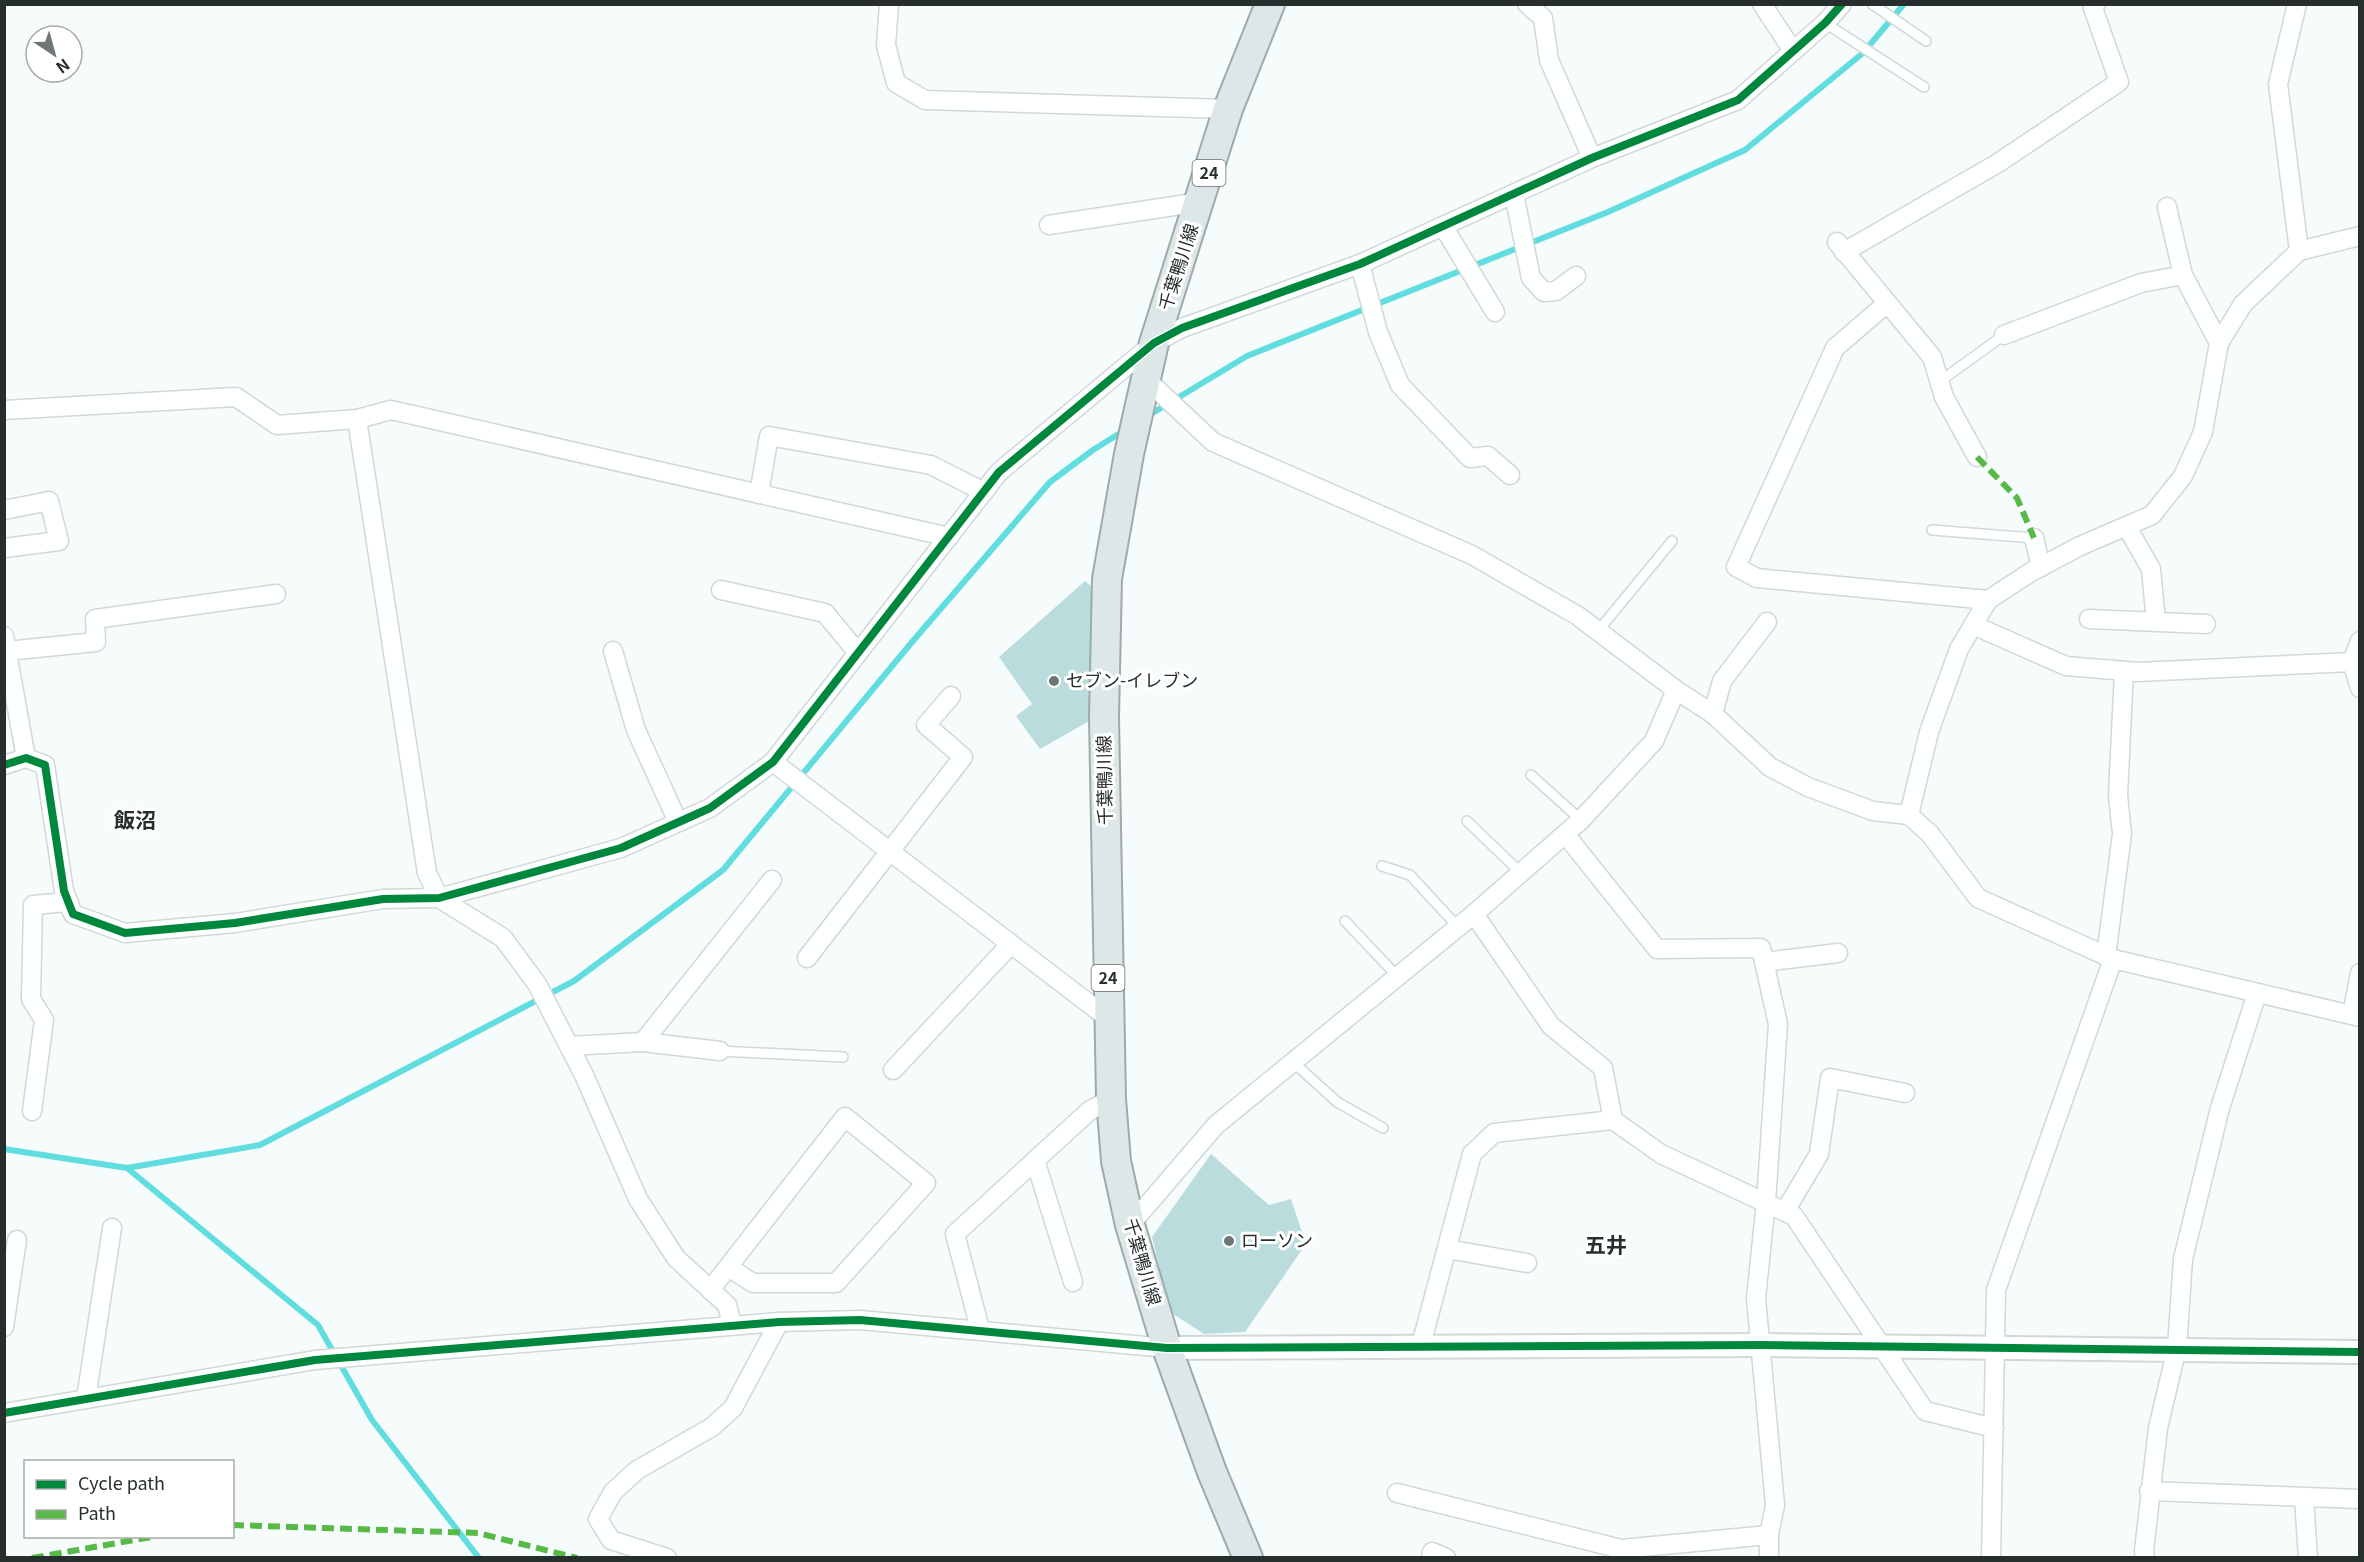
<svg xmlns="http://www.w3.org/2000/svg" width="2364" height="1562" viewBox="0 0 2364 1562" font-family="Georgia,'Noto Sans JP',serif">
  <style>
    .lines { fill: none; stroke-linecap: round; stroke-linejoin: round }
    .stream { stroke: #62dddf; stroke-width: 6 }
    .building { fill: #bbdcdc }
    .service-casing { stroke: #d2d7d7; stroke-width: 12 }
    .minor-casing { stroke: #d2d7d7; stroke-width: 21 }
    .tertiary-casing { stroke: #d2d7d7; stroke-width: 26 }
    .primary-casing { stroke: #9babac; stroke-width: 32 }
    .service { stroke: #feffff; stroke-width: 9 }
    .minor { stroke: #feffff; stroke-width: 18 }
    .tertiary { stroke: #feffff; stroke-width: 22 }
    .primary { stroke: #dee7e7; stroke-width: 28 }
    .quiet { stroke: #58b947; stroke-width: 6; stroke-dasharray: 12 6; stroke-linecap: butt }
    .cycleway-casing { stroke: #fff; stroke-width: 11 }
    .cycleway { stroke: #00873e; stroke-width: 8 }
    .poi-dot { fill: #6f7676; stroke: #fff; stroke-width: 2 }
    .labels { text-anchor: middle; stroke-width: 6; stroke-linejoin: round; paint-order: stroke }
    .shield { fill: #fff; stroke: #686d6d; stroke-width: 1.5 }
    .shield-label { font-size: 16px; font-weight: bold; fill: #272e2e }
    .street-label { font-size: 18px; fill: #272e2e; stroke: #fff }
    .poi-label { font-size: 18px; fill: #272e2e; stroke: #fff; text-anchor: start }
    .quarter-label { font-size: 21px; font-weight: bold; fill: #272e2e; stroke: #fff }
  </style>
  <rect width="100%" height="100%" fill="#f6fcfc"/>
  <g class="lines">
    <g class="stream">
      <polyline points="1146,417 1247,356 1608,212 1745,150 1863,53 1904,4"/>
      <polyline points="4,1149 127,1168 260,1145 574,981 723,870 912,642 1050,482 1093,450 1125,430"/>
      <polyline points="127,1168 318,1325 372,1420 479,1558"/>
    </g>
  </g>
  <g class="building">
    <polygon points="1085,581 1098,592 1091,720 1040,749 1016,716 1032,704 999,657"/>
    <polygon points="1211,1154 1269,1205 1291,1199 1306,1244 1245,1332 1204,1334 1170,1312 1152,1237"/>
  </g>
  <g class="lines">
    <g class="service-casing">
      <g id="service">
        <polyline points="1872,4 1926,41"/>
        <polyline points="1825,23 1924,87"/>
        <polyline points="1939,382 2004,335"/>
        <polyline points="1932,530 2034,538"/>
        <polyline points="1598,631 1672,541"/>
        <polyline points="1531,775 1581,820"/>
        <polyline points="1467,821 1521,873"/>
        <polyline points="1382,866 1410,875 1458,927"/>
        <polyline points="1345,921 1398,977"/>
        <polyline points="720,1051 843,1057"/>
        <polyline points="1293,1062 1337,1102 1383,1128"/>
      </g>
    </g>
    <g class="minor-casing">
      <g id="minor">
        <polyline points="889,4 886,45 896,83 925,100 1228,109"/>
        <polyline points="1527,4 1543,18 1549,60 1592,158"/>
        <polyline points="1762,4 1793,51"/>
        <polyline points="2297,4 2278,84 2299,251"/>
        <polyline points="1514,194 1531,278 1544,292 1556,291 1576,276"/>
        <polyline points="2167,207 2183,275 2219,343"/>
        <polyline points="1049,225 1200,202"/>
        <polyline points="1443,226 1495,312"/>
        <polyline points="1837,242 1932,357 1944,397 1977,457"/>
        <polyline points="1844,252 1998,163 2119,82 2093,8 2096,4"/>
        <polyline points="1360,264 1378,332 1400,385 1470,458 1488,456 1510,475"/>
        <polyline points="1886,304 1835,348 1736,567 1757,578 1988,600"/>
        <polyline points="2004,335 2141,283 2183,275"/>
        <polyline points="1147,380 1213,442 1472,555 1578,616 1676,690 1713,714 1770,767 1808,787 1873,811 1909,815 1930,834 1978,898 2113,959 2360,1017"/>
        <polyline points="4,410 236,397 277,425 357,419 391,410 949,537"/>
        <polyline points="357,419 427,873 439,898 503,938 537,984 584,1075 638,1199 676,1258 727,1305 732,1325"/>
        <polyline points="759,494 769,436 931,465 984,492"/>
        <polyline points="4,510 49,501 59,541 4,548"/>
        <polyline points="2127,527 2151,569 2156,622"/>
        <polyline points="2034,538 2041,567"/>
        <polyline points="721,590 825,613 858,653"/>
        <polyline points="2089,619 2206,624"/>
        <polyline points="1973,625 2066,666 2138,672 2352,662"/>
        <polyline points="4,636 26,758"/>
        <polyline points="2360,641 2352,662 2360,688"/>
        <polyline points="7,651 96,642 95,619 276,594"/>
        <polyline points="613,651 636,730 678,822"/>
        <polyline points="1713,714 1722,681 1767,622"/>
        <polyline points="773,762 1109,1019"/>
        <polyline points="4,765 26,758 45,765 64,891 73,914 125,933 235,923 383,899 439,898 621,848 710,808 773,762 999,472 1154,343 1182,328 1360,264 1592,158 1738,100 1825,23 1842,4"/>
        <polyline points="1909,815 1929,732 1959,649 1988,600 2031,572 2080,546 2152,515 2183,476 2203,432 2219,343 2243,304 2299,251 2360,236"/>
        <polyline points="1565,834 1657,949 1761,948 1778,1024 1766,1202 1756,1298 1775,1505 1769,1535 1769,1558"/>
        <polyline points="1474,914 1551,1026 1603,1068 1613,1120 1661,1154 1794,1216 1925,1411 1994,1428"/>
        <polyline points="2106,956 2122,834 2118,795 2124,671"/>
        <polyline points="807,958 963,757 926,725 951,696"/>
        <polyline points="1764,962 1838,953"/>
        <polyline points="2352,1015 2360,973"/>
        <polyline points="643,1042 772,880"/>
        <polyline points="569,1046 643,1042 720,1051"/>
        <polyline points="893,1070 1011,944"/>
        <polyline points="32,1111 44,1020 31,999 33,905 68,902"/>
        <polyline points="1035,1160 1073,1282"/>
        <polyline points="1785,1211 1819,1154 1830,1078 1905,1093"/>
        <polyline points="1130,1225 1216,1125 1474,914 1581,820 1654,741 1676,690"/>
        <polyline points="1447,1249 1527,1263"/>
        <polyline points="710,1290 728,1267 845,1117 926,1183 836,1283 753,1283 728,1267"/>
        <polyline points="4,1327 17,1240"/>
        <polyline points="980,1329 955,1234 1089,1111 1111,1099"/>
        <polyline points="1421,1345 1472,1154 1494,1133 1613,1120"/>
        <polyline points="86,1399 112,1228"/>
        <polyline points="4,1413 315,1360 779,1322 860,1320 1167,1348"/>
        <polyline points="2149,1491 2360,1499"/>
        <polyline points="1397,1493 1621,1549 1769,1535"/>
        <polyline points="2304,1498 2308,1558"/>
        <polyline points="667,1558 611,1540 598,1519 613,1492 637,1470 712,1427 733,1408 779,1322"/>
        <polyline points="1431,1558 1432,1552 1446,1558"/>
        <polyline points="1991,1558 1996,1290 2113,959"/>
        <polyline points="2145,1558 2144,1551 2158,1428 2177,1348 2183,1259 2220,1108 2257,993"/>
      </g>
    </g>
    <g class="tertiary-casing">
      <polyline id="tertiary" points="1167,1348 1762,1345 2360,1352"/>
    </g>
    <g class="primary-casing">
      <polyline id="primary" points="1248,1558 1212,1472 1167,1348 1130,1225 1116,1161 1111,1099 1104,717 1107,579 1129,454 1154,343 1228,109 1270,4"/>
    </g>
    <use href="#service" class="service"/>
    <use href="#minor" class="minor"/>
    <use href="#tertiary" class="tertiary"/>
    <use href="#primary" class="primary"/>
    <g class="quiet">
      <polyline points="1977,457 2017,498 2034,538"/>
      <polyline points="232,1525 478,1533 577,1558"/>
      <polyline points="32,1558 157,1536"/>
    </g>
    <g class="cycleway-casing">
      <g id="cycleway">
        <polyline points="4,765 26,758 45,765 64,891 73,914 125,933 235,923 383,899 439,898 621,848 710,808 773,762 999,472 1154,343 1182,328 1360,264 1592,158 1738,100 1825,23 1842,4"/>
        <polyline points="4,1413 315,1360 779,1322 860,1320 1167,1348 1762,1345 2360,1352"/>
      </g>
    </g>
    <use href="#cycleway" class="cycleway"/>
  </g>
  <g class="poi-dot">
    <circle cx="1054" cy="681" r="6"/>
    <circle cx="1229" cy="1241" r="6"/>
  </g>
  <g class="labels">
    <g class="shield">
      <rect x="1192.5" y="160" width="33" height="26" rx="4.5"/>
      <rect x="1091.5" y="965" width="33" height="26" rx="4.5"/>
    </g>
    <g class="shield-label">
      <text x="1209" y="179">24</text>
      <text x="1108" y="984">24</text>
    </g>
    <g class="street-label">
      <text transform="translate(1179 267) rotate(-72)" y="6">千葉鴨川線</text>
      <text transform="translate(1105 780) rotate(-91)" y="6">千葉鴨川線</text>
      <text transform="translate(1142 1262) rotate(74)" y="6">千葉鴨川線</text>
    </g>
    <g class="poi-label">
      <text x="1066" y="687">セブン-イレブン</text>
      <text x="1241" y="1247">ローソン</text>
    </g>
    <g class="quarter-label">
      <text x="135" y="828">飯沼</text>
      <text x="1606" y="1253">五井</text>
    </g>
  </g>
  <rect width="2364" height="1562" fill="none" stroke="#272e2e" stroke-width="12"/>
  <rect x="24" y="1460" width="210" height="78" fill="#ffffff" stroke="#a9abab" stroke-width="1.5"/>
  <rect x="36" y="1480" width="30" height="9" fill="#00873e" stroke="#a9abab" stroke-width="1.5"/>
  <text x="78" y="1490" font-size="18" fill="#272e2e">Cycle path</text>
  <rect x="36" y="1510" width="30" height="9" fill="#58b947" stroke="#a9abab" stroke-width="1.5"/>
  <text x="78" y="1520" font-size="18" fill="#272e2e">Path</text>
  <g transform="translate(54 54) rotate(144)"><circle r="28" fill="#ffffff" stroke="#a9abab" stroke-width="1.5"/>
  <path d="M0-4.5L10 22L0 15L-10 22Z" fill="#6f7676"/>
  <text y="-9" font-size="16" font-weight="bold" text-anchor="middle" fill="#272e2e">N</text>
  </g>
</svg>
